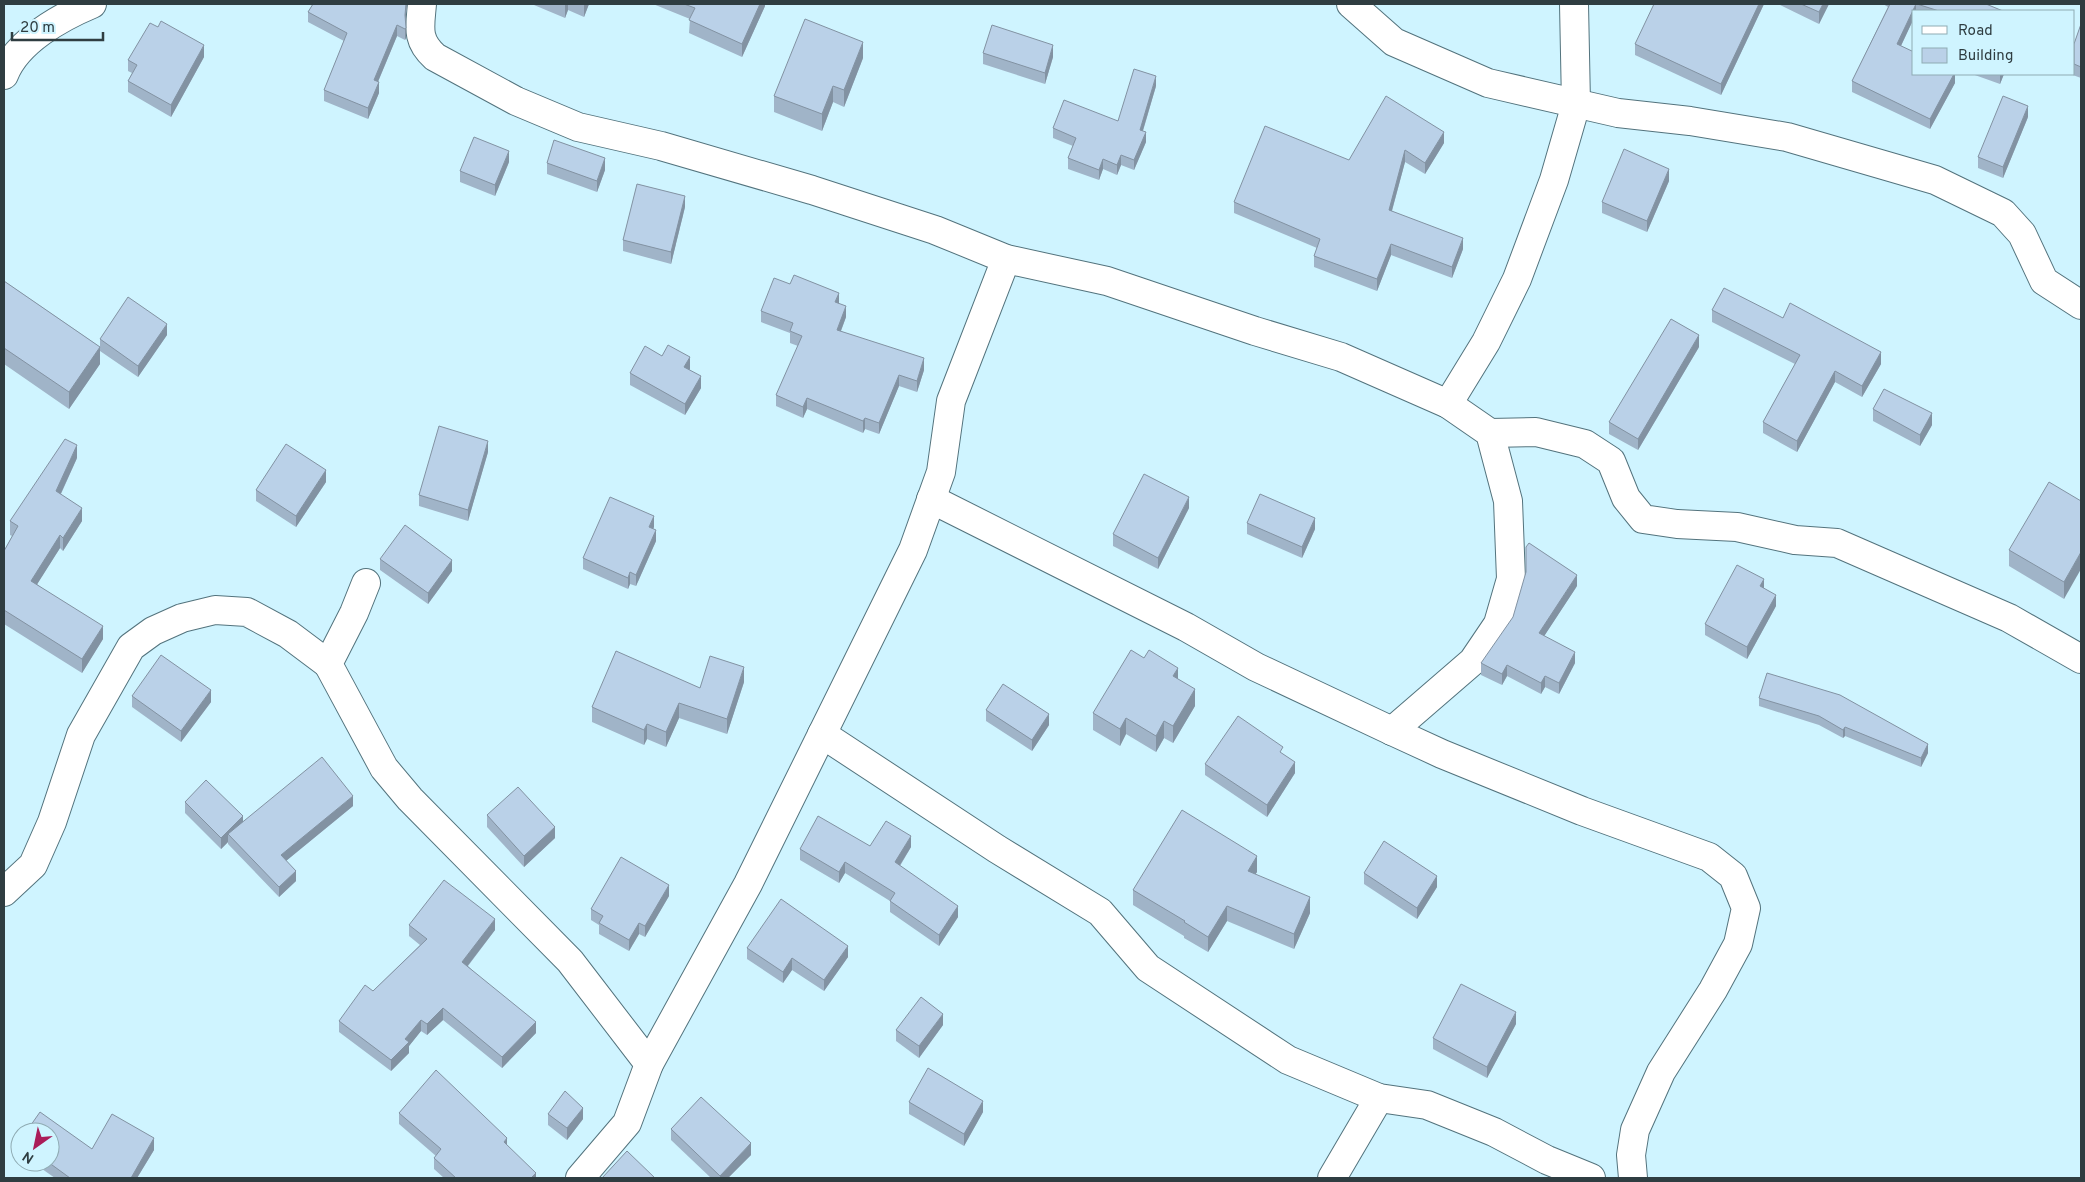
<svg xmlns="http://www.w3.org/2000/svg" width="2085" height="1182" viewBox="0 0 2085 1182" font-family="Overpass,sans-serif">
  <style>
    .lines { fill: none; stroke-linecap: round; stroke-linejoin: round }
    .minor-casing { stroke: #53737d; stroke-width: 30 }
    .minor { stroke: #fff; stroke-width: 28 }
    .wall { fill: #a0b4c8 }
    .shaded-wall { fill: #8292a2 }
    .building { fill: #bad1e8; stroke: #8292a2 }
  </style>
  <rect width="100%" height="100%" fill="#cff4ff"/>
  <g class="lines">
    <g class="minor-casing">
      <g id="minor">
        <path d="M422,4C420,27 416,40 435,57L516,101L578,127L661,146L812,190L935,230L1006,259L1107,281L1255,331L1341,357L1448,404L1490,433L1508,501L1511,579L1498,624L1473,661L1392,731"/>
        <polyline points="1351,4 1394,42 1488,83 1618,113 1690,121 1787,137 1935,180 2003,213 2022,234 2044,281 2081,305"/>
        <path d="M4,75C17,41 61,17 92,4"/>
        <polyline points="1448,404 1486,342 1517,279 1554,180 1576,104 1574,4"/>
        <polyline points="1490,433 1536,432 1585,444 1611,461 1626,498 1643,519 1677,524 1737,527 1795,540 1837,543 2009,618 2081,659"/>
        <polyline points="931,499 1186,627 1256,667 1392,731 1442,754 1582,811 1709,857 1733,876 1746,908 1738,944 1713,990 1661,1072 1635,1130 1631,1155 1633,1178"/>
        <polyline points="366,583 354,613 328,664 384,768 410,799 570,961 649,1064"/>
        <polyline points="822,734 997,849 1100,912 1148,968 1288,1060 1379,1098 1427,1105 1494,1132 1547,1160 1591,1178"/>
        <polyline points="4,892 33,865 52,822 81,735 131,647 153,631 182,618 215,610 247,612 288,634 328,664"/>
        <polyline points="580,1178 627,1123 649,1064 748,884 913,550 941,472 951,401 1006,259"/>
        <polyline points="1332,1178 1379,1098"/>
      </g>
    </g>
    <use href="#minor" class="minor"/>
  </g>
  <g class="wall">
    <polygon points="313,4 407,4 405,21 406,38 405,40 397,36 378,82 379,93 368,119 324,101 324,90 344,41 308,22 308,12"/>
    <polygon points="534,4 589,4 584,17 568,10 565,18 534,5"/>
    <polygon points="653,4 765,4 765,6 742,57 689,33 690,19"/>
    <polygon points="1764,4 1721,95 1635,55 1635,44"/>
    <polygon points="1778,4 1829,4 1819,24"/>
    <polygon points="1883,4 1986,4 2003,11 1914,11 1914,18 1901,46 1955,74 1955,83 1930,129 1852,92 1852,81 1888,7"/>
    <polygon points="2081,24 2081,78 2070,74 2074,74 2074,44"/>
    <polygon points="983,53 1053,57 1045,84 983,64"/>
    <polygon points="204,57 171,117 128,92 128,81 132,73 128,71 128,60"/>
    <polygon points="863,58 844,107 833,102 822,131 774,112 774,96"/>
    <polygon points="1972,74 2004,74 2000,84"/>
    <polygon points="1156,86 1143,131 1146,142 1134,170 1121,165 1117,175 1103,169 1099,180 1068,169 1068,158 1073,146 1053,138 1053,128 1118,121"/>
    <polygon points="2028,117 2003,178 1978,168 1978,157"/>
    <polygon points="1444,143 1425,174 1405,162 1392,211 1463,249 1452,278 1391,255 1377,291 1314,267 1314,256 1317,248 1234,213 1234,202 1349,160"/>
    <polygon points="509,162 495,196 460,182 460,171"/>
    <polygon points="547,163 605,170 597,192 547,174"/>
    <polygon points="1669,181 1647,232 1602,213 1602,202"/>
    <polygon points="685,207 671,264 623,251 623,240"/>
    <polygon points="4,281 100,347 100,339 167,335 138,377 100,351 100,364 69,409 4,364"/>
    <polygon points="839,303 846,317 841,331 924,370 917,392 899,386 879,434 865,429 863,433 807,409 803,418 776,406 776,395 798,346 790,343 790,333 761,322 761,311"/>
    <polygon points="1712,310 1783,318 1881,364 1862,397 1835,382 1797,452 1763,433 1763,422 1795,364 1712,322"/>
    <polygon points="1699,347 1638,450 1609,434 1609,422"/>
    <polygon points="662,356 690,369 689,370 701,388 685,415 630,385 630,373"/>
    <polygon points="1873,409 1932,425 1920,446 1873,421"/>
    <polygon points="488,452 468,521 419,506 419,495"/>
    <polygon points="77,458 61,494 82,521 63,551 60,548 37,584 103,639 82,673 4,624 4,551 12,536 10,535 10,521"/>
    <polygon points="326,482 296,527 256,501 256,490"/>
    <polygon points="2081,501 2064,599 2009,566 2009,550"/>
    <polygon points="1189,508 1158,569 1113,546 1113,534"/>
    <polygon points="1247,523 1315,529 1302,558 1247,534"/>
    <polygon points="654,527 653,529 656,541 636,586 630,584 628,589 583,569 583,558"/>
    <polygon points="380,559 452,571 428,604 380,570"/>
    <polygon points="1577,586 1544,636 1575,663 1559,694 1545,687 1541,694 1507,676 1502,685 1481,675 1481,663"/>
    <polygon points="1764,589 1776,606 1747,659 1705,635 1705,624"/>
    <polygon points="1178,679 1195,706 1173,743 1164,738 1156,752 1126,734 1120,746 1093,730 1093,713"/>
    <polygon points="744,682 727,734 679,718 666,747 647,739 644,745 592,722 592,707 700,688"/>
    <polygon points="132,696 211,702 181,742 132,707"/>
    <polygon points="1759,698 1928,744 1928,753 1921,767 1845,736 1843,738 1819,725 1759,706"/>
    <polygon points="986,710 1049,725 1032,751 986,721"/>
    <polygon points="1283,754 1295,773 1267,817 1205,775 1205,764"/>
    <polygon points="185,802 243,822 353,806 286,861 296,881 279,897 228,844 228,842 221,849 185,813"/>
    <polygon points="487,815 555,838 524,867 487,827"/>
    <polygon points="870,846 911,847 900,866 958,917 939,946 890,912 890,901 845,873 839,883 800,860 800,849"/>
    <polygon points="1257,872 1255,874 1310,913 1294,949 1227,921 1208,952 1184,938 1184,936 1133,905 1133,890"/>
    <polygon points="1364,873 1437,887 1417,919 1364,884"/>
    <polygon points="669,896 645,937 639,934 629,951 599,934 599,925 591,920 591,909"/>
    <polygon points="409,925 495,930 468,966 536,1033 502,1068 443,1020 427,1035 421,1031 409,1046 409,1053 391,1071 339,1032 339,1021 373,991 420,945 409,936"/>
    <polygon points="747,948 848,957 824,991 792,970 783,983 747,959"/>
    <polygon points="1516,1024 1487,1078 1433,1049 1433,1038"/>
    <polygon points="943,1025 919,1058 896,1041 896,1030"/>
    <polygon points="909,1102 983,1112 964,1146 909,1114"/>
    <polygon points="399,1113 507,1145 536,1178 444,1178 434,1169 434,1158 436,1156 399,1124"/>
    <polygon points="548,1114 583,1119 567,1140 548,1125"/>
    <polygon points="671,1129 751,1155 728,1178 711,1178 671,1140"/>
    <polygon points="20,1140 20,1154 19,1153 19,1142"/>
    <polygon points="92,1149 154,1150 137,1178 55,1178 32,1162 50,1162"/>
  </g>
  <g class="shaded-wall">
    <polygon points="406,4 407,4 405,26 405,15"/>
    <polygon points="565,4 568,4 568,10 565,18"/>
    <polygon points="584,4 589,4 584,17"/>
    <polygon points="760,4 765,4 765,6 742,57 742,44"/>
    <polygon points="1759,4 1764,4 1721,95 1721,84"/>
    <polygon points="1823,4 1829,4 1819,24 1819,12"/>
    <polygon points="1916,4 1916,11 1914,11 1914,18 1897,54 1897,44"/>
    <polygon points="397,25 397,36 374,91 374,80"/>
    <polygon points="406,28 406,38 405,40 405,29"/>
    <polygon points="863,42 863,58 844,107 844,90"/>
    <polygon points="204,45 204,57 171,117 171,105"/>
    <polygon points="1053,45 1053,57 1045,84 1045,73"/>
    <polygon points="1954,74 1955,74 1955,83 1930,129 1930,119"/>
    <polygon points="2000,74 2004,74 2000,84"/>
    <polygon points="1156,76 1156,86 1140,140 1140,130"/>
    <polygon points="379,82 379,93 368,119 368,108"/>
    <polygon points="833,86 833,102 822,131 822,114"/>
    <polygon points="2028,106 2028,117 2003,178 2003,167"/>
    <polygon points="1146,132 1146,142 1134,170 1134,160"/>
    <polygon points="1444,132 1444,143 1425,174 1425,163"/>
    <polygon points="1405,150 1405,162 1389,221 1389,210"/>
    <polygon points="509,151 509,162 495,196 495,185"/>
    <polygon points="1121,155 1121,165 1117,175 1117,165"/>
    <polygon points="605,158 605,170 597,192 597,181"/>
    <polygon points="1103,159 1103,169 1099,180 1099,170"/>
    <polygon points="1669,169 1669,181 1647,232 1647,221"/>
    <polygon points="685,196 685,207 671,264 671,252"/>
    <polygon points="1463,238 1463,249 1452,278 1452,267"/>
    <polygon points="1391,244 1391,255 1377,291 1377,279"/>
    <polygon points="839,293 839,304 835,302"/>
    <polygon points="846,306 846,317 837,341 837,330"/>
    <polygon points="167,324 167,335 138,377 138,366"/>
    <polygon points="1699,335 1699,347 1638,450 1638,439"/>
    <polygon points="100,347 100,364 69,409 69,392"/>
    <polygon points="1881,352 1881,364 1862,397 1862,386"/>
    <polygon points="690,357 690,369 684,379 684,367"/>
    <polygon points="924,358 924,370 917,392 917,381"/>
    <polygon points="1835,371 1835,382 1797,452 1797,441"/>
    <polygon points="899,375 899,386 879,434 879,423"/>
    <polygon points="701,376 701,388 685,415 685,404"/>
    <polygon points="807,398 807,409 803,418 803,407"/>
    <polygon points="1932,413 1932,425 1920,446 1920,435"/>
    <polygon points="865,418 865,429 863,433 863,421"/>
    <polygon points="488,441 488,452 468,521 468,510"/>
    <polygon points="77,445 77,458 56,504 56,491"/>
    <polygon points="326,470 326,482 296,527 296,516"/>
    <polygon points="1189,497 1189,508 1158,569 1158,558"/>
    <polygon points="82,508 82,521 63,551 63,538"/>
    <polygon points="654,516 654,527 649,539 649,527"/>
    <polygon points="1315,518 1315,529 1302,558 1302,547"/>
    <polygon points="656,530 656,541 636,586 636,575"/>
    <polygon points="60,535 60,548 31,594 31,581"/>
    <polygon points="2081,552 2081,569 2064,599 2064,582"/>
    <polygon points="452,560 452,571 428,604 428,593"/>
    <polygon points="630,572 630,584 628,589 628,578"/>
    <polygon points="1577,575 1577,586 1539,644 1539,633"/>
    <polygon points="1764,579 1764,591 1760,586"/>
    <polygon points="1776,595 1776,606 1747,659 1747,647"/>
    <polygon points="103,626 103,639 82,673 82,659"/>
    <polygon points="1575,652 1575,663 1559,694 1559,683"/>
    <polygon points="1507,665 1507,676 1502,685 1502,674"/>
    <polygon points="744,667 744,682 727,734 727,719"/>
    <polygon points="1178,668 1178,684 1173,676"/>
    <polygon points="1545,676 1545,687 1541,694 1541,683"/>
    <polygon points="1195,689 1195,706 1173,743 1173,726"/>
    <polygon points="211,690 211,702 181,742 181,731"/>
    <polygon points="679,703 679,718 666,747 666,732"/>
    <polygon points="1049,714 1049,725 1032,751 1032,740"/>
    <polygon points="1126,718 1126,734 1120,746 1120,729"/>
    <polygon points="1164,721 1164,738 1156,752 1156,736"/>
    <polygon points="647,724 647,739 644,745 644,730"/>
    <polygon points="1845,727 1845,736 1843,738 1843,730"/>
    <polygon points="1928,744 1928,753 1921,767 1921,758"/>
    <polygon points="1295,762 1295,773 1267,817 1267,805"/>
    <polygon points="353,796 353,806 281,865 281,855"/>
    <polygon points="243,816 243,828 228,834 228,842 221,849 221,838"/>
    <polygon points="555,827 555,838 524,867 524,856"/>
    <polygon points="911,836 911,847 895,873 895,862"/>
    <polygon points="1257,856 1257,872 1248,886 1248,871"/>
    <polygon points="845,862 845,873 839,883 839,872"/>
    <polygon points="296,871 296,881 279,897 279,887"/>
    <polygon points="1437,876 1437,887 1417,919 1417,908"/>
    <polygon points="669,885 669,896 645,937 645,926"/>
    <polygon points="1310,897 1310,913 1294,949 1294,934"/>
    <polygon points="958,906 958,917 939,946 939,935"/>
    <polygon points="1227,906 1227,921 1208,952 1208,937"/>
    <polygon points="495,919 495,930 462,973 462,962"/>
    <polygon points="639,923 639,934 629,951 629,940"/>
    <polygon points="848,946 848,957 824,991 824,980"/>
    <polygon points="792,958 792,970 783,983 783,972"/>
    <polygon points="443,1008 443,1020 427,1035 427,1024"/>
    <polygon points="1516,1012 1516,1024 1487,1078 1487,1067"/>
    <polygon points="943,1014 943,1025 919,1058 919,1046"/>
    <polygon points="421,1020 421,1031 409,1046 409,1053 391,1071 391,1060 405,1039"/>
    <polygon points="536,1022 536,1033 502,1068 502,1057"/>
    <polygon points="983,1101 983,1112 964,1146 964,1134"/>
    <polygon points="583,1108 583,1119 567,1140 567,1128"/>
    <polygon points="154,1138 154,1150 137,1178 131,1178"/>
    <polygon points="507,1138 507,1149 504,1142"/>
    <polygon points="751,1143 751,1155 728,1178 720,1178 720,1176"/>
    <polygon points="536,1173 536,1178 531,1178"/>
  </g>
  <g class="building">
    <polygon points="313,4 406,4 405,15 406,28 405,29 397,25 374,80 379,82 368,108 324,90 347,33 308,12"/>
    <polygon points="684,4 760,4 742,44 689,20 695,8"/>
    <polygon points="1654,4 1759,4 1721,84 1635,44"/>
    <polygon points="1801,4 1823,4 1819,12"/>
    <polygon points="1890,4 1916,4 1897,44 1914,52 1914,74 1954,74 1930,119 1852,81"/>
    <polygon points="1917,4 1986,4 2003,11 1939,11"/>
    <polygon points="805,19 863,42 844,90 833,86 822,114 774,96"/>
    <polygon points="161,21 204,45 171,105 128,81 137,65 128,60 150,23 158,27"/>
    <polygon points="2081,24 2081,67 2074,64 2074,44"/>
    <polygon points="992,25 1053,45 1045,73 983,53"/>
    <polygon points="1134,69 1156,76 1140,130 1146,132 1134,160 1121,155 1117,165 1103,159 1099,170 1068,158 1076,138 1053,128 1064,100 1118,121"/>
    <polygon points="1386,96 1444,132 1425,163 1405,150 1389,210 1463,238 1452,267 1391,244 1377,279 1314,256 1320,239 1234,202 1265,126 1349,160"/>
    <polygon points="2003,96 2028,106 2003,167 1978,157"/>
    <polygon points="474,137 509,151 495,185 460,171"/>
    <polygon points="554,140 605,158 597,181 547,163"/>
    <polygon points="1624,149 1669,169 1647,221 1602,202"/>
    <polygon points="637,184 685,196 671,252 623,240"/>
    <polygon points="794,275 839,293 835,302 846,306 837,330 924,358 917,381 899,375 879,423 865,418 863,421 807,398 803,407 776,395 802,336 790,331 793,323 761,311 774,278 790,284"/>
    <polygon points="4,281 100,347 69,392 4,348"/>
    <polygon points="1724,288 1783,318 1790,303 1881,352 1862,386 1835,371 1797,441 1763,422 1800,355 1712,310"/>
    <polygon points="128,297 167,324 138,366 100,339"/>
    <polygon points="1671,319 1699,335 1638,439 1609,422"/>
    <polygon points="668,345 690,357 684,367 701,376 685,404 630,373 645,346 662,356"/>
    <polygon points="1884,389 1932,413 1920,435 1873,409"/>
    <polygon points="439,426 488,441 468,510 419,495"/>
    <polygon points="65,439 77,445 56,491 82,508 63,538 60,535 31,581 103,626 82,659 4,610 4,551 18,526 10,521"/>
    <polygon points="286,444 326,470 296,516 256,490"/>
    <polygon points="1144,474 1189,497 1158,558 1113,534"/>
    <polygon points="2049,482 2081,501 2081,552 2064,582 2009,550"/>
    <polygon points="1260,494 1315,518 1302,547 1247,523"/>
    <polygon points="610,497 654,516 649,527 656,530 636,575 630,572 628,578 583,558"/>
    <polygon points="405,525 452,560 428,593 380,559"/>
    <polygon points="1529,543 1577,575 1539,633 1575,652 1559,683 1545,676 1541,683 1507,665 1502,674 1481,663 1513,617 1526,572 1526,547"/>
    <polygon points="1737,565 1764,579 1760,586 1776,595 1747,647 1705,624"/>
    <polygon points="1131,650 1144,658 1149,650 1178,668 1173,676 1195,689 1173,726 1164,721 1156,736 1126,718 1120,729 1093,713"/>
    <polygon points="616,651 700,688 710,656 744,667 727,719 679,703 666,732 647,724 644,730 592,707"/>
    <polygon points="161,655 211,690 181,731 132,696"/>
    <polygon points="1767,673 1840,695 1928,744 1921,758 1845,727 1843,730 1819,716 1759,698"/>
    <polygon points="1003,684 1049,714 1032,740 986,710"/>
    <polygon points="1238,716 1283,747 1280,752 1295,762 1267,805 1205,764"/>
    <polygon points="322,757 353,796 281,855 296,871 279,887 228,834"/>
    <polygon points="206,780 243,816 221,838 185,802"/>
    <polygon points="518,787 555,827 524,856 487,815"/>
    <polygon points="1182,810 1257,856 1248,871 1310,897 1294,934 1227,906 1208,937 1184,922 1185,921 1133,890"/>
    <polygon points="818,816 870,846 886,821 911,836 895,862 958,906 939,935 890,901 895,893 845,862 839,872 800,849"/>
    <polygon points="1384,841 1437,876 1417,908 1364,873"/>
    <polygon points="621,857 669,885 645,926 639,923 629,940 599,923 603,916 591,909"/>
    <polygon points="444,880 495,919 462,962 536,1022 502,1057 443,1008 427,1024 421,1020 405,1039 409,1042 391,1060 339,1021 365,985 373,991 427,939 409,925"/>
    <polygon points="781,899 848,946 824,980 792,958 783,972 747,948"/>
    <polygon points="1461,984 1516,1012 1487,1067 1433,1038"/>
    <polygon points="921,997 943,1014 919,1046 896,1030"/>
    <polygon points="928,1068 983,1101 964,1134 909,1102"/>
    <polygon points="436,1070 507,1138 504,1142 536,1173 531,1178 456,1178 434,1158 441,1149 399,1113"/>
    <polygon points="565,1091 583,1108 567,1128 548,1114"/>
    <polygon points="701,1097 751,1143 720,1176 671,1129"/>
    <polygon points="40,1112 92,1149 112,1114 154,1138 131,1178 70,1178 48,1162 50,1162 50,1132 26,1132"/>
    <polygon points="627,1151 655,1178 602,1178"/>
  </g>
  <rect width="2085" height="1182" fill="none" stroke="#2f3d41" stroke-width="10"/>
  <rect x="1912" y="10" width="162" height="65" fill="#cff4ff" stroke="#8fabb3"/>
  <rect x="1922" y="26" width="25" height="8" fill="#ffffff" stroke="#8fabb3"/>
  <text x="1958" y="35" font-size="15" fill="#2f3d41">Road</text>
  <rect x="1922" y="48" width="25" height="15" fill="#bad1e8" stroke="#8fabb3"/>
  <text x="1958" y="60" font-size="15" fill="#2f3d41">Building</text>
  <g transform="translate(35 1147) rotate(213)"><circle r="24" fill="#cff4ff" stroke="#8fabb3"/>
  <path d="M0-4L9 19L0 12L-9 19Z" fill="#aa1c59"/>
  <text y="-8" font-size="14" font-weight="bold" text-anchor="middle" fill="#2f3d41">N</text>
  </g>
  <path d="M12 32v8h91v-8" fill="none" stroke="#2f3d41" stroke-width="2.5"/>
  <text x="20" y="32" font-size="15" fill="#2f3d41" stroke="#cff4ff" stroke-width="4" paint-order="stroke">20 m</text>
</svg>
